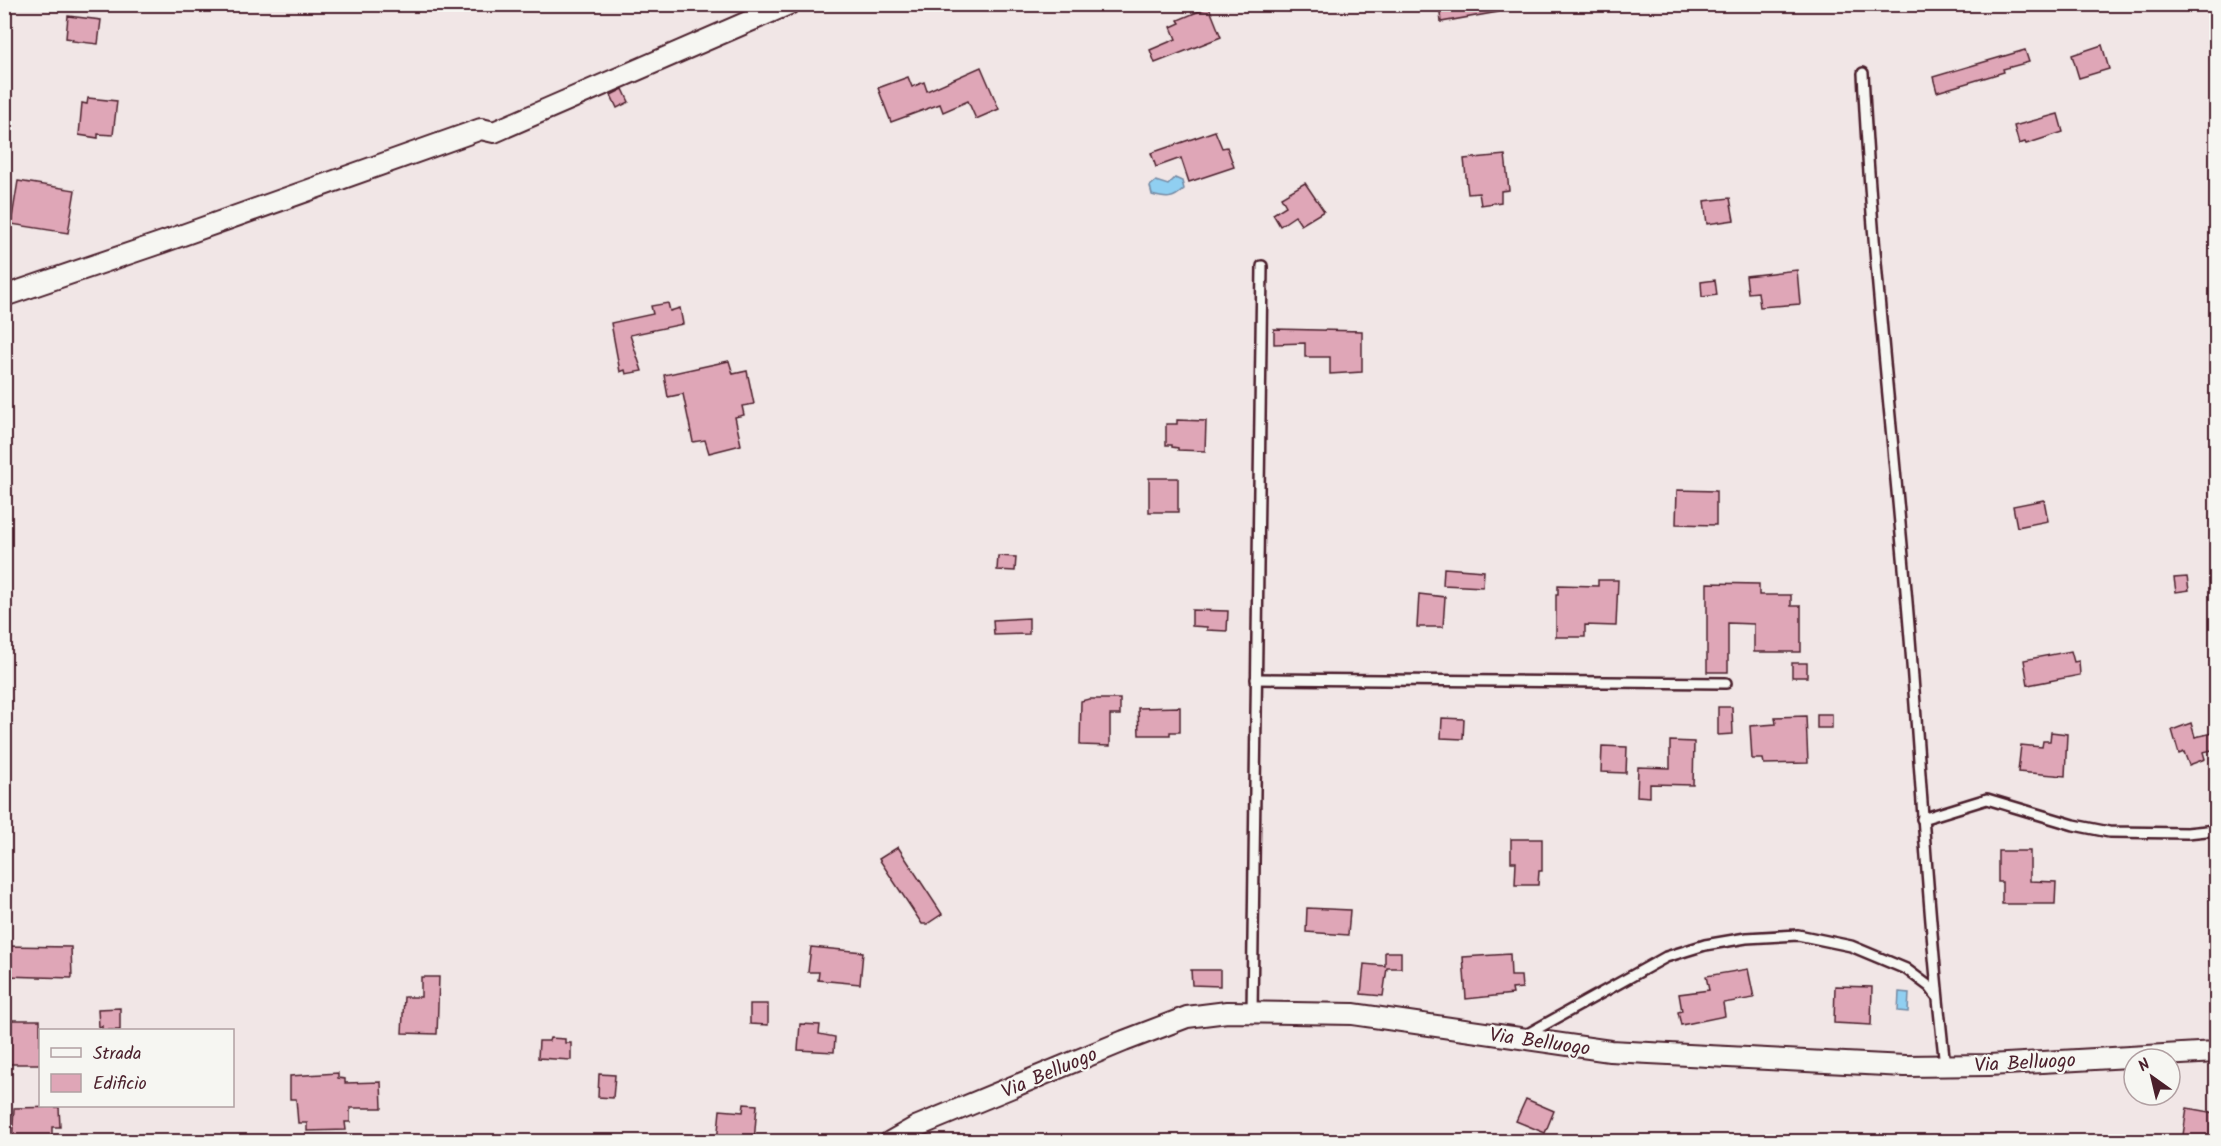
<svg xmlns="http://www.w3.org/2000/svg" width="2221" height="1146" viewBox="0 0 2221 1146" font-family="Kalam,sans-serif">
  <style>
    .water { fill: #90cff1; stroke: #7489a2; stroke-width: 1.5 }
    .building { fill: #dfa6b7; stroke: #4a1f2b; stroke-width: 1.5 }
    .lines { fill: none; stroke-linecap: round; stroke-linejoin: round }
    .lane-casing { stroke: #4a1f2b; stroke-width: 14 }
    .street-casing { stroke: #4a1f2b; stroke-width: 24 }
    .lane { stroke: #f6f6f2; stroke-width: 9 }
    .street { stroke: #f6f6f2; stroke-width: 20 }
    .labels { text-anchor: middle; stroke-width: 4.5; stroke-linejoin: round; paint-order: stroke }
    .street-label { font-size: 20px; fill: #4a1f2b; stroke: #f6f6f2 }
  </style>
  <rect width="100%" height="100%" fill="#f1e6e6"/>
  <filter id="ink" filterUnits="userSpaceOnUse"><feTurbulence type="fractalNoise" baseFrequency=".0167" numOctaves="2"/><feDisplacementMap in="SourceGraphic" scale="12" xChannelSelector="R" yChannelSelector="G"/><feConvolveMatrix kernelMatrix="1 2 1 2 8 2 1 2 1" color-interpolation-filters="sRGB"/></filter>
  <g filter="url(#ink)">
    <g class="water">
      <path d="M1175,178L1182,181L1184,189C1173,200 1166,199 1152,195L1150,186L1156,181L1168,185Z"/>
      <polygon points="1899,992 1909,993 1908,1012 1898,1011"/>
    </g>
    <g class="building">
      <polygon points="1439,4 1498,4 1498,12 1441,22"/>
      <polygon points="1209,7 1221,37 1155,63 1150,50 1176,39 1171,27 1180,23 1178,20"/>
      <polygon points="68,16 101,20 98,44 72,41 73,39 66,38"/>
      <polygon points="2102,45 2109,69 2079,78 2072,55"/>
      <polygon points="2025,50 2029,62 2003,69 2004,72 1937,92 1933,77"/>
      <polygon points="981,67 999,109 976,119 968,101 943,112 940,104 891,122 878,88 908,77 912,87 924,82 927,91"/>
      <polygon points="623,89 629,102 617,108 611,95"/>
      <polygon points="88,98 117,101 113,135 98,134 98,138 79,135 82,103 87,104"/>
      <polygon points="2058,114 2063,132 2026,144 2025,142 2019,144 2014,126"/>
      <polygon points="1215,131 1222,148 1227,147 1234,167 1189,182 1181,158 1156,167 1151,153"/>
      <polygon points="1505,155 1509,190 1501,191 1501,202 1481,205 1479,193 1468,194 1464,159"/>
      <polygon points="18,181 75,190 68,233 11,224"/>
      <polygon points="1305,183 1324,211 1301,225 1295,216 1280,226 1273,214 1286,206 1281,197"/>
      <polygon points="1730,198 1734,220 1707,224 1704,201"/>
      <polygon points="1797,270 1800,304 1760,307 1758,292 1748,293 1746,276"/>
      <polygon points="1715,280 1717,295 1702,297 1701,282"/>
      <polygon points="668,303 670,311 680,308 683,324 630,335 642,371 626,374 625,370 620,372 611,323 653,314 651,306"/>
      <polygon points="1274,329 1362,331 1362,372 1330,374 1330,357 1305,357 1305,343 1274,344"/>
      <polygon points="729,361 733,374 747,371 754,404 742,406 744,415 735,417 741,445 709,453 705,440 693,442 683,394 668,397 664,375"/>
      <polygon points="1177,420 1206,421 1205,451 1178,450 1178,448 1172,447 1172,445 1166,445 1166,424 1177,424"/>
      <rect x="1149" y="478" width="29" height="34"/>
      <polygon points="1677,490 1716,491 1716,525 1676,524"/>
      <polygon points="2044,500 2048,521 2017,527 2013,506"/>
      <polygon points="998,556 1016,557 1015,571 997,570"/>
      <polygon points="1444,568 1484,571 1483,587 1443,585"/>
      <polygon points="2187,577 2189,590 2176,592 2174,578"/>
      <polygon points="1598,580 1618,580 1616,626 1585,625 1585,637 1556,637 1556,595 1558,595 1558,585 1598,586"/>
      <polygon points="1707,583 1759,584 1759,595 1791,595 1791,606 1801,606 1801,652 1754,652 1754,624 1728,623 1728,672 1707,672"/>
      <polygon points="1419,594 1445,597 1443,627 1417,627"/>
      <polygon points="1192,610 1228,611 1227,631 1207,630 1207,627 1192,626"/>
      <polygon points="1029,618 1029,634 994,635 993,620"/>
      <polygon points="2071,651 2074,662 2079,661 2080,675 2028,685 2024,660"/>
      <rect x="1792" y="663" width="15" height="14"/>
      <polygon points="1089,699 1120,699 1120,715 1110,715 1110,746 1080,745 1081,701"/>
      <polygon points="1180,707 1180,732 1170,732 1170,735 1139,735 1138,708"/>
      <polygon points="1718,707 1732,707 1733,734 1718,735"/>
      <rect x="1817" y="714" width="15" height="14"/>
      <polygon points="1806,716 1808,763 1764,764 1763,759 1752,759 1750,726 1776,724 1775,717"/>
      <polygon points="1442,718 1464,719 1463,739 1441,738"/>
      <polygon points="2191,723 2195,737 2217,732 2217,749 2203,752 2205,759 2189,765 2184,752 2179,754 2172,730"/>
      <polygon points="2051,732 2067,734 2065,776 2018,772 2021,745 2042,747 2043,741 2050,741"/>
      <polygon points="1670,741 1694,742 1693,785 1650,784 1650,797 1637,796 1638,767 1670,768"/>
      <polygon points="1602,746 1627,747 1626,773 1601,772"/>
      <polygon points="1511,839 1542,839 1542,871 1539,871 1538,885 1515,885 1516,862 1511,862"/>
      <polygon points="898,847 942,914 927,924 922,924 879,859"/>
      <polygon points="1998,851 2030,851 2030,881 2056,882 2055,904 2002,904 2002,882 1998,882"/>
      <polygon points="1307,908 1350,910 1348,935 1306,932"/>
      <polygon points="4,946 71,947 72,978 4,976"/>
      <polygon points="811,947 863,952 860,984 818,980 819,972 808,972"/>
      <polygon points="1385,952 1401,952 1401,968 1387,968 1383,996 1361,994 1364,964 1385,966"/>
      <polygon points="1510,954 1511,976 1521,976 1522,988 1512,989 1513,994 1466,999 1463,957"/>
      <polygon points="1748,969 1754,998 1723,1003 1725,1016 1681,1025 1678,1012 1682,1011 1679,994 1709,990 1706,976"/>
      <polygon points="1191,970 1220,970 1220,986 1192,985"/>
      <polygon points="421,977 439,977 437,1034 402,1033 404,997 421,997"/>
      <polygon points="1835,986 1872,987 1871,1025 1834,1023"/>
      <polygon points="750,1004 768,1004 768,1025 750,1024"/>
      <polygon points="120,1008 120,1030 102,1030 102,1026 99,1027 98,1009"/>
      <rect x="4" y="1020" width="36" height="44"/>
      <polygon points="800,1024 820,1025 819,1034 835,1037 834,1052 798,1050"/>
      <polygon points="550,1038 565,1039 565,1043 571,1043 571,1060 538,1058 539,1041 549,1041"/>
      <polygon points="338,1073 338,1078 345,1079 345,1083 381,1082 382,1108 350,1108 350,1122 345,1122 346,1130 307,1131 307,1123 298,1123 296,1099 290,1099 290,1076"/>
      <polygon points="599,1074 615,1075 613,1098 598,1097"/>
      <polygon points="1526,1099 1554,1111 1545,1133 1516,1121"/>
      <polygon points="744,1104 757,1105 754,1142 717,1142 720,1110 743,1112"/>
      <polygon points="59,1107 60,1127 52,1127 52,1142 12,1142 14,1108"/>
      <polygon points="2187,1108 2215,1113 2214,1121 2217,1121 2217,1124 2214,1142 2182,1142"/>
    </g>
    <g class="lines">
      <g class="lane-casing">
        <g id="lane">
          <path d="M1863,73C1872,258 1894,442 1909,626C1921,773 1928,919 1945,1065"/>
          <polyline points="1256,679 1726,683"/>
          <polyline points="1922,819 1987,799 2074,825 2109,832 2187,833 2216,830"/>
          <polyline points="1252,1013 1262,266"/>
          <polyline points="1524,1036 1666,957 1705,945 1746,938 1798,935 1851,946 1906,969 1930,987 1936,995"/>
        </g>
      </g>
      <g class="street-casing">
        <g id="street">
          <polyline points="4,296 163,242 481,129 494,132 789,4"/>
          <polyline points="890,1142 918,1126 1124,1041 1187,1017 1227,1012 1353,1014 1610,1051 1905,1066 1989,1065 2216,1052"/>
        </g>
      </g>
      <use href="#lane" class="lane"/>
      <use href="#street" class="street"/>
    </g>
  </g>
  <g class="labels">
    <g class="street-label">
      <text transform="translate(1540 1041) rotate(8)" y="7">Via Belluogo</text>
      <text transform="translate(2025 1062) rotate(-3)" y="7">Via Belluogo</text>
      <text transform="translate(1049 1072) rotate(-23)" y="7">Via Belluogo</text>
    </g>
  </g>
  <rect width="2221" height="1146" fill="none" stroke="#f6f6f2" stroke-width="24"/>
  <rect x="12" y="12" width="2197" height="1122" fill="none" stroke="#4a1f2b" stroke-width="2" filter="url(#ink)"/>
  <rect x="39" y="1029" width="195" height="78" fill="#f6f6f2" stroke="#b1a0a2" stroke-width="1.5"/>
  <rect x="51" y="1048" width="30" height="9" fill="#f6f6f2" stroke="#b1a0a2" stroke-width="1.5"/>
  <text x="93" y="1059" font-size="18" fill="#4a1f2b">Strada</text>
  <rect x="51" y="1074" width="30" height="18" fill="#dfa6b7" stroke="#b1a0a2" stroke-width="1.5"/>
  <text x="93" y="1089" font-size="18" fill="#4a1f2b">Edificio</text>
  <g transform="translate(2152 1077) rotate(326)"><circle r="28" fill="#f6f6f2" stroke="#b1a0a2" stroke-width="1.5"/>
  <path d="M0-4.5L10 22L0 15L-10 22Z" fill="#4a1f2b"/>
  <text y="-9" font-size="16" font-weight="bold" text-anchor="middle" fill="#4a1f2b">N</text>
  </g>
</svg>
